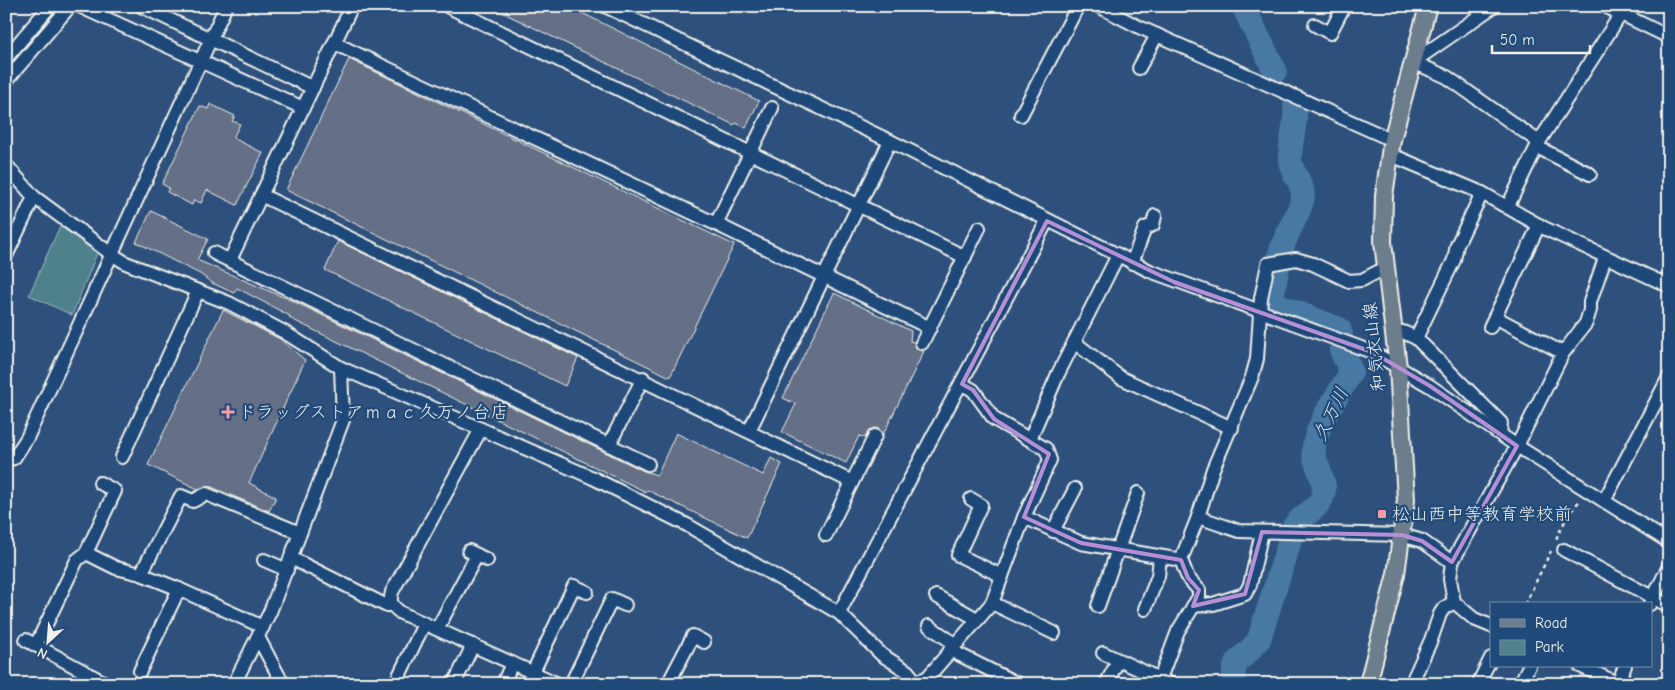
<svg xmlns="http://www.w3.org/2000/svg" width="1675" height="690" viewBox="0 0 1675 690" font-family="'Comic Neue','Klee One',sans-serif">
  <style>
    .green { fill: #50818c; stroke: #a2b9ba }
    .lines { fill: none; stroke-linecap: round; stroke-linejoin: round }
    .river { stroke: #4779a4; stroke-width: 24 }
    .building { fill: #656f86; stroke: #f4f1e8 }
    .minor-casing { stroke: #f4f1e8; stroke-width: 16 }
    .major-casing { stroke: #f4f1e8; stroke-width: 20 }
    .path { stroke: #f4f1e8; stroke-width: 2.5; stroke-dasharray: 4 4; stroke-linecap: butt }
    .minor { stroke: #1f4a7a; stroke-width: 12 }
    .major { stroke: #6c7d8b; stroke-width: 16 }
    .marked { fill: none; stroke: #b88ed4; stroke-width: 4; stroke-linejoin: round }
    .poi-dot { fill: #ff9aa2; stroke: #1f4a7a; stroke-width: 2 }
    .labels { text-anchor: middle; stroke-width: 4.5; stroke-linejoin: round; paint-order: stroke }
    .street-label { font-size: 18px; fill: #f4f1e8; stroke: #1f4a7a }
    .poi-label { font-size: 18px; fill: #f4f1e8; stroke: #1f4a7a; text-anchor: start }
    .water-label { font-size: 19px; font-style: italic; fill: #dadfde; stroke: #1f4a7a }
  </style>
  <rect width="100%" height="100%" fill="#2d517c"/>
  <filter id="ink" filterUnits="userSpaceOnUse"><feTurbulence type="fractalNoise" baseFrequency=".02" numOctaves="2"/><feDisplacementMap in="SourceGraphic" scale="10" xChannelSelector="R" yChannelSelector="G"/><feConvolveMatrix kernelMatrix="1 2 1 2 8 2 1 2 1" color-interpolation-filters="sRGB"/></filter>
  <g filter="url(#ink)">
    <polygon class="green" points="60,226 98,251 72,315 29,295"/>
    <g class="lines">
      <g class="river">
        <polyline points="1243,6 1275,71"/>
        <path d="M1279,258C1283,237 1296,221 1302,201C1306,185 1292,175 1290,161C1289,143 1297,126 1295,107"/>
        <polyline points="1278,266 1272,298 1280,306 1339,329 1341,334"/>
        <path d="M1293,528C1300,516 1317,510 1322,498C1330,481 1311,463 1314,446C1318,420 1340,394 1351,371L1341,350"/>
        <path d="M1234,684C1231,655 1246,660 1259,639L1291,537"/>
      </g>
    </g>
    <g class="building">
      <polygon points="489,6 568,6 759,101 746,128 736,123 734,125"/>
      <polygon points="349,59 734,245 670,377 286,190"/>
      <polygon points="210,104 235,116 232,121 240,124 233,138 263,153 237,205 207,190 201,203 194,200 192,205 167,192 169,188 162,184 200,106 208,109"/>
      <polygon points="151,211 208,239 197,260 297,303 644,471 657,475 676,433 763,475 771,458 782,464 747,538 647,490 646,492 289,318 290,316 237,288 234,293 212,283 200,274 136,242"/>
      <polygon points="338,241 578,358 565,386 325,270"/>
      <polygon points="834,293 911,331 910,341 914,342 918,350 924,351 883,435 879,429 875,428 869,430 865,438 859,436 846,463 782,432 796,404 783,398"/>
      <polygon points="223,310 280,339 305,360 249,483 276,497 269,511 209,486 198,489 148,465"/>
    </g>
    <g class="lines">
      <g class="minor-casing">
        <g id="minor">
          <polyline points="79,6 303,108"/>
          <polyline points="141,6 313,88"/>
          <polyline points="447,6 965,257"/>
          <polyline points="605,6 890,141 1150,271 1372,352 1430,386 1517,446 1669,542"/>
          <polyline points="1098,6 1139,27 1392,140"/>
          <polyline points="1494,6 1413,62 1447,77 1539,142"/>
          <polyline points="1605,6 1669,37"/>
          <polyline points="1315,25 1330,33 1344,6"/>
          <polyline points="334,43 716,224 930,328"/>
          <polyline points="6,58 50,6"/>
          <polyline points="1139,68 1157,35"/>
          <polyline points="6,81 70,6"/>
          <polyline points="1021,115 1078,6"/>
          <polyline points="1537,147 1590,174"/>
          <polyline points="1389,154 1482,193 1544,228 1669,286"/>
          <polyline points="6,165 34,197 110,253 126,263 229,303 284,332 341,368 593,478 687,525 839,613 1047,221"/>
          <polyline points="261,195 852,482"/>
          <polyline points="1508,206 1539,142 1626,6"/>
          <polyline points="716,224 772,108"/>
          <polyline points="214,253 609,445 643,378"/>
          <polyline points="6,256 34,197"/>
          <polyline points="230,260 352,6"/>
          <polyline points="1132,263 1145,228 1153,225 1155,216"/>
          <polyline points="1385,268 1362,280 1349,281 1313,264 1296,259 1268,264 1261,298 1257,359 1252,377 1213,469 1198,517 1239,531 1402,535 1422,541 1452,562"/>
          <polyline points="1495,317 1563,353"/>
          <polyline points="1490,327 1539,225"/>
          <polyline points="1394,332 1403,332 1416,338 1501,423 1500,434"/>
          <polyline points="1416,338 1454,260 1457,245 1482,193"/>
          <polyline points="1074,342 1121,378 1232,428"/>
          <polyline points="922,343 979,228"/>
          <polyline points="962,384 973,390 994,419 1046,449 1050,460 1024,517"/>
          <path d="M481,429L392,592C389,603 392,606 401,613L558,684"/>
          <polyline points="749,431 890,141"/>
          <polyline points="1030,439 1058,374 1118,255"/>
          <polyline points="609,445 648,464"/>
          <polyline points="122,457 198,291"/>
          <polyline points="6,460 14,458 27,438 226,6"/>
          <polyline points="971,499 981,505 958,555 1002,576"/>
          <polyline points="1604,501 1669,377"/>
          <polyline points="1053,531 1075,489"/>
          <polyline points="826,535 875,436"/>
          <polyline points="1564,550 1669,606"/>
          <polyline points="469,551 487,560"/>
          <polyline points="86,553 115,491 100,483"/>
          <polyline points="291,558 385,605 392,605"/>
          <polyline points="264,560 287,570"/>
          <polyline points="141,574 181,496 193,501 206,494 300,533"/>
          <polyline points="936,596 977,619"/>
          <polyline points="992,603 1054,633"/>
          <polyline points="1650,604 1669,566"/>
          <polyline points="1098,606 1138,493"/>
          <polyline points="1193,606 1213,604 1245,594 1250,585 1262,532"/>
          <polyline points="1145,609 1158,576 1160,557"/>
          <polyline points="839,613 882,655 907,671 918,684"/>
          <polyline points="929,626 955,644"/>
          <polyline points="1491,626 1474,619 1454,602 1450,579 1452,562 1517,446 1563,353 1586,323 1590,310 1590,302 1605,258"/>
          <polyline points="437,629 477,555"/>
          <polyline points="258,637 283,684"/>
          <polyline points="26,640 107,684"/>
          <polyline points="36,645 77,560 86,553 116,568 141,574 174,587 263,627"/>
          <polyline points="950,650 1018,684"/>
          <polyline points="1103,653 1171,684"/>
          <polyline points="1580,666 1619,684"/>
          <polyline points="140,671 179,589"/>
          <polyline points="533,672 574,586 587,592"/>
          <polyline points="397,680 424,624"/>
          <polyline points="917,681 927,678 992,603 1024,517 1081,543 1181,560 1198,517"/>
          <polyline points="1618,683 1625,666"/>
          <polyline points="234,684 270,612 343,420 341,368"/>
          <polyline points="454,684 473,645"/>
          <polyline points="503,684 512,663"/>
          <polyline points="571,684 612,599 625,605"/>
          <polyline points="668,684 693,636 704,642"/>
          <polyline points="1106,684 1118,661"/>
          <polyline points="1158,684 1178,631 1199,597 1199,590 1188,578 1181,560"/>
          <polyline points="1411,684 1431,640 1440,614 1444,608 1454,602"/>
          <polyline points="1478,684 1491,658"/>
          <polyline points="1520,684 1529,666"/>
        </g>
      </g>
      <g class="major-casing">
        <polyline id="major" points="1368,684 1396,574 1406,500 1398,367 1383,242 1384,196 1392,140 1428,6"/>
      </g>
      <g class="path">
        <polyline points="1556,539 1568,515 1581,499"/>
        <polyline points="1525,604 1551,551"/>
      </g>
      <use href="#minor" class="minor"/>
      <use href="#major" class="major"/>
    </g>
  </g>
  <path class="marked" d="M1047,221L1174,282L1372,352L1430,386L1517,446L1452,562L1422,541L1402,535L1262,532L1245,594L1193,606L1199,590L1188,578L1181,560L1081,543L1024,517L1049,454L994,419L973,390L962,384Z"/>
  <g class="poi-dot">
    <path d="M225.5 404.5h5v5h5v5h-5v5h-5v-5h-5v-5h5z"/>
    <rect x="1377" y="509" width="10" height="10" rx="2.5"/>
  </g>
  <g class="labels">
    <g class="street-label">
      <text transform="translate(1374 347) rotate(-96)" y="6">和気衣山線</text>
    </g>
    <g class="poi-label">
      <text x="238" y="418">ドラッグストアｍａｃ久万ノ台店</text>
      <text x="1392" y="520">松山西中等教育学校前</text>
    </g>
    <g class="water-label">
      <text transform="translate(1330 414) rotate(-64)" y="7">久万川</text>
    </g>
  </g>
  <rect width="1675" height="690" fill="none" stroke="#1f4a7a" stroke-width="25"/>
  <rect x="12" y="12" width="1650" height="665" fill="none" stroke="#f4f1e8" stroke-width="2" filter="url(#ink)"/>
  <rect x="1490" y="602" width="162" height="65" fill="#1f4a7a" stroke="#748da6"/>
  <rect x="1500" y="619" width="25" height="8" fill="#6c7d8b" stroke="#748da6"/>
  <text x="1535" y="628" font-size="15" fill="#f4f1e8">Road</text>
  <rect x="1500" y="640" width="25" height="15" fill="#50818c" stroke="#748da6"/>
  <text x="1535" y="652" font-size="15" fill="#f4f1e8">Park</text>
  <g transform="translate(48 642) rotate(206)" stroke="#1f4a7a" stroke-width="4" paint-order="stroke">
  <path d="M0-4L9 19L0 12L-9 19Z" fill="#f4f1e8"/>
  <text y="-8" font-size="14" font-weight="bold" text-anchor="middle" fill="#f4f1e8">N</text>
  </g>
  <path d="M1492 45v8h98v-8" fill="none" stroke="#f4f1e8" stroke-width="2.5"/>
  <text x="1500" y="45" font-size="15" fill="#f4f1e8" stroke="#1f4a7a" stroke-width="4" paint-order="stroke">50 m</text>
</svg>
